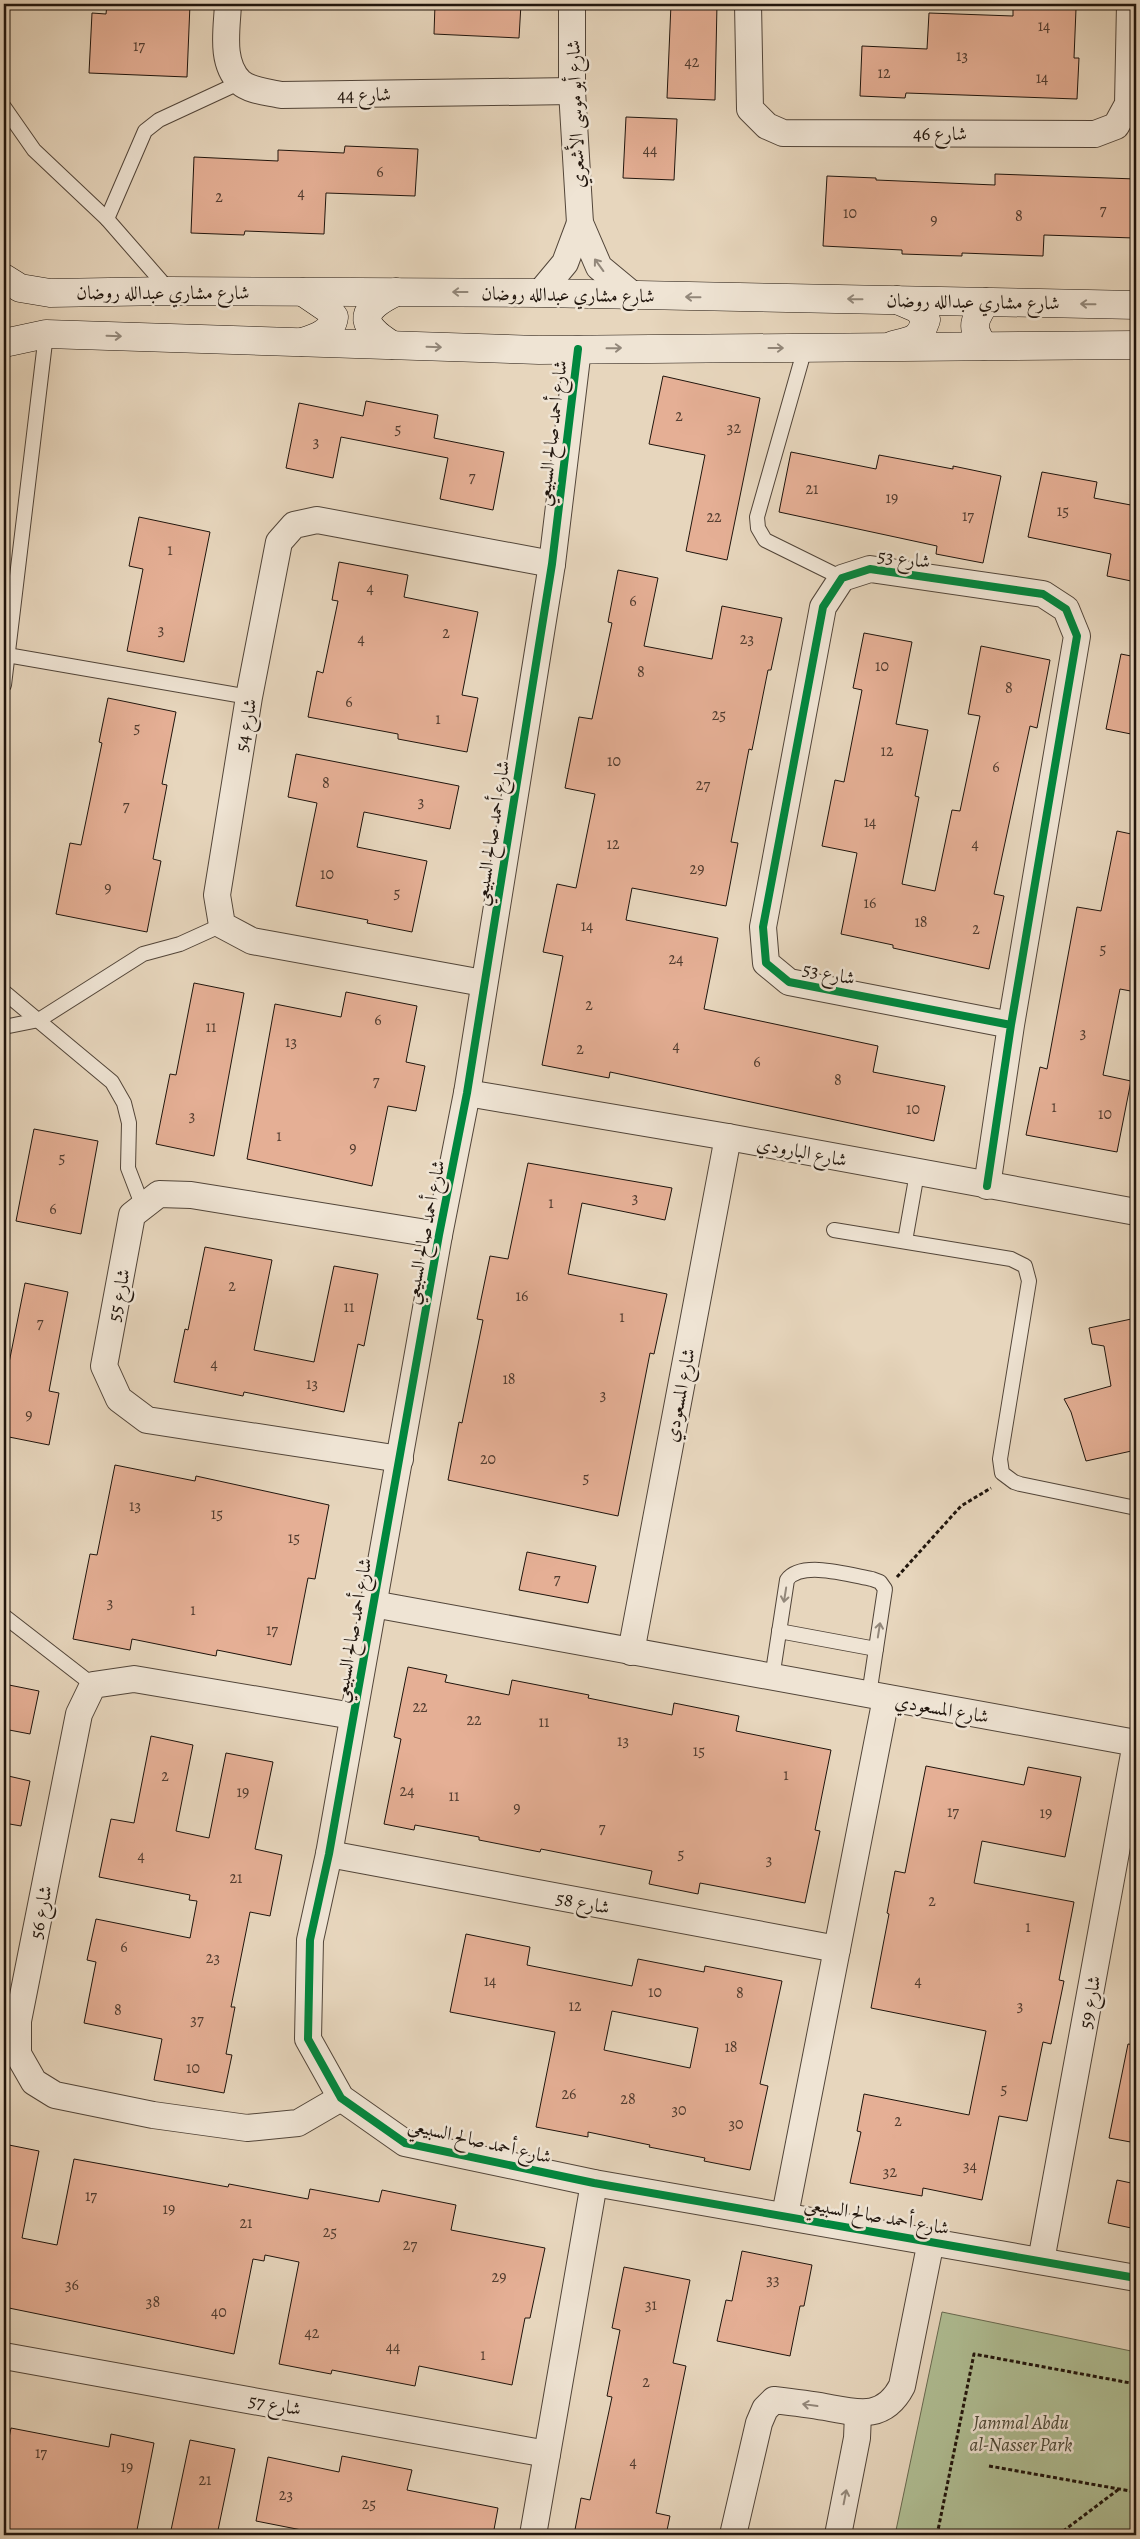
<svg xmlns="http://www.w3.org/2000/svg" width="1140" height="2539" viewBox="0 0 1140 2539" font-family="Alegreya,Amiri,serif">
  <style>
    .green { fill: #b0bf95; stroke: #686a51 }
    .building { fill: #e5af95; stroke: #20150d; fill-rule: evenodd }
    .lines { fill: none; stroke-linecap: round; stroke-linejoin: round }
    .lane-casing { stroke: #524539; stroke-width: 16 }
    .street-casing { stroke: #524539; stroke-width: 28 }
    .secondary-casing { stroke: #20150d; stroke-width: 29 }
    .path { stroke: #20150d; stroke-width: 3; stroke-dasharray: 4 2.5; stroke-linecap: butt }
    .lane { stroke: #efe4d4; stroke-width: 14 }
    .street { stroke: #efe4d4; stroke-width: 26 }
    .secondary { stroke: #efe4d4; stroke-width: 28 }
    .cycleway-casing { stroke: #efe4d4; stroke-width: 11 }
    .cycleway { stroke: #00873e; stroke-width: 8 }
    .oneway { stroke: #92877a }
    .labels { text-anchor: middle; stroke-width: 5; stroke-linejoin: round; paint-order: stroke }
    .number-label { font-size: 16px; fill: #513c2f }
    .street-label { font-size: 19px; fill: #20150d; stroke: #efe4d4 }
    .park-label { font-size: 19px; font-style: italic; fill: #4b4836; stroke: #efe4d4 }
  </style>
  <rect width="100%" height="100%" fill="#e7d6bd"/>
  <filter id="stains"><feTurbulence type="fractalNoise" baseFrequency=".004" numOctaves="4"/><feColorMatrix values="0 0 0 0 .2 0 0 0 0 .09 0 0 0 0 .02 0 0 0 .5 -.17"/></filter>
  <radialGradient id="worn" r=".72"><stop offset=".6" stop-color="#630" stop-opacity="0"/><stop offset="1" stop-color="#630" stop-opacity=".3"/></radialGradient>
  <polygon class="green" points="942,2312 1136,2352 1136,2535 895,2535"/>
  <g class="building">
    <polygon points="107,4 190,4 187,77 89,73 92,13 106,14"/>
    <polygon points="435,4 521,4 519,38 434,34"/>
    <polygon points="671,4 717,4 715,100 667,98"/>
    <polygon points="1013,6 1076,9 1074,58 1079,58 1077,99 906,93 905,98 860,96 862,46 927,49 929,13 1013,16"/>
    <polygon points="626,117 677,119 674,180 623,178"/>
    <polygon points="345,146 418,149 415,196 326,193 324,234 245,231 244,235 191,233 194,157 278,161 278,150 344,153"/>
    <polygon points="995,174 1136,179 1134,238 1044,235 1043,256 962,253 962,256 902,254 902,250 823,246 827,176 876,178 876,180 995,185"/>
    <polygon points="663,376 760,398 727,560 686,551 705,455 649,444"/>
    <polygon points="366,401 438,415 434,438 504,452 493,510 440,499 448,458 341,437 333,478 286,468 299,403 363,416"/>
    <polygon points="791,452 876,469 879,455 953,469 953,466 1001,476 983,563 936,554 937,546 779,512"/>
    <polygon points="1042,472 1097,482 1094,498 1136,506 1136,582 1107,576 1111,554 1028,537"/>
    <polygon points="139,517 210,532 184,662 127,651 143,569 129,566"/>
    <polygon points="339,562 408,575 404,597 478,612 462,695 478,698 467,752 398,739 398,734 308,717 317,671 323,673 338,601 332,600"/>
    <polygon points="618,570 658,578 644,646 712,659 722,606 782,618 771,670 768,670 752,750 749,749 731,842 738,843 726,906 632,888 626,920 718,938 704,1009 878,1046 873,1072 945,1086 934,1141 610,1072 609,1078 542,1065 563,956 543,952 557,884 576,888 595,794 565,788 579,717 592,719 612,623 608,622"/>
    <polygon points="864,633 912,642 896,724 928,730 915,796 919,797 902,884 935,891 952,810 960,811 980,716 968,714 981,646 1050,660 1037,728 1030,726 994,894 1004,896 989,969 893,948 893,945 841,934 857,853 822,846 835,780 844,782 862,690 853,688"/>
    <polygon points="1121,654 1136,657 1136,735 1106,729"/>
    <polygon points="108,698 176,712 162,784 167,785 153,859 161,861 147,932 56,914 70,843 81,845 102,743 99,742"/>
    <polygon points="296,754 459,786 450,829 364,812 357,847 427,861 412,932 367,923 368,920 296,906 317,803 288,797"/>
    <polygon points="1117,831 1136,835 1136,992 1120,989 1103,1075 1131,1081 1117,1152 1026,1135 1040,1067 1047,1069 1077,907 1101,911"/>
    <polygon points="194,983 244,993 214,1156 156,1144 170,1074 176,1075"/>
    <polygon points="346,992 417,1006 406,1062 425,1066 416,1111 388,1106 372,1186 247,1159 275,1004 341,1017"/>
    <polygon points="34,1129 98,1141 81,1234 16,1221"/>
    <polygon points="528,1163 672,1188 665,1220 582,1203 568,1274 667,1294 654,1354 650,1353 618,1516 448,1480 459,1422 462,1423 483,1320 477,1319 490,1256 508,1259"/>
    <polygon points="205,1247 272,1260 254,1350 314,1362 334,1266 378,1274 364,1346 358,1344 344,1412 244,1392 243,1396 174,1382 185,1329 188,1330"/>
    <polygon points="25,1283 68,1292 49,1391 59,1393 49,1445 4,1436 4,1388"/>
    <polygon points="1136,1318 1136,1450 1086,1461 1071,1412 1064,1399 1111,1386 1104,1346 1092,1344 1089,1328"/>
    <polygon points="115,1465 195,1481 196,1476 329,1505 315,1579 308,1578 291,1665 217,1650 216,1656 132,1639 130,1650 73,1639 90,1554 97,1555"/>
    <polygon points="527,1552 596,1566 588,1603 519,1590"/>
    <polygon points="408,1667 447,1675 445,1682 509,1695 512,1680 589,1695 588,1698 672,1715 674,1703 739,1716 736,1731 831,1750 815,1830 820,1831 805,1903 700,1883 698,1894 649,1884 652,1871 541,1849 540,1852 479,1840 479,1837 415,1825 414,1830 384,1824 401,1739 394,1737"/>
    <polygon points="4,1684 39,1691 30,1734 4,1729"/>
    <polygon points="151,1736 193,1745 176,1831 209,1838 226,1753 273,1762 255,1849 282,1855 270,1916 250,1912 231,2007 235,2007 226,2054 232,2055 224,2093 154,2080 162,2039 84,2023 96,1962 87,1960 96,1919 190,1938 197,1901 189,1900 190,1895 99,1877 111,1819 134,1823"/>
    <polygon points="926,1766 1024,1785 1028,1767 1081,1777 1065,1857 982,1841 974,1883 1074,1902 1059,1980 1064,1981 1051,2044 1043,2042 1027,2121 999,2116 982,2200 923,2188 922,2196 850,2183 861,2132 857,2131 864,2094 969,2115 986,2031 871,2008 889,1914 887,1913 895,1871 905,1873"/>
    <polygon points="4,1775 30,1781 21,1826 4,1823"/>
    <path d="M466,1934L530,1947L527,1965L632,1986L638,1959L704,1972L705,1966L782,1981L760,2084L768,2086L750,2170L704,2161L705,2158L649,2147L650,2145L588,2132V2137L536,2127L555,2032L450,2012ZM612,2011L698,2028L690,2068L604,2050Z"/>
    <polygon points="1128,2044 1136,2045 1136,2143 1109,2138"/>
    <polygon points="4,2144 39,2151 22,2238 57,2245 74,2159 228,2187 229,2184 308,2199 310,2189 379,2202 382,2190 456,2205 451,2230 545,2248 530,2318 525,2318 512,2385 419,2366 415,2386 332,2370 331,2374 279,2364 299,2262 265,2255 264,2261 253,2259 234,2354 4,2307"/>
    <polygon points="1117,2180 1136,2184 1136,2229 1108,2223"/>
    <polygon points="742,2251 812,2265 804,2306 800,2306 790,2356 717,2341 726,2300 732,2301"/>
    <polygon points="624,2267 690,2280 673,2363 686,2366 656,2513 670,2516 666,2535 574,2535 581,2498 590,2500 612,2397 607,2396 620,2330 612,2328"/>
    <polygon points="11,2428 109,2447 111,2434 154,2443 136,2535 4,2535 4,2463"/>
    <polygon points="190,2440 235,2449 217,2535 170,2535"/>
    <polygon points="342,2456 412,2470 407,2490 498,2508 493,2535 327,2535 256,2521 268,2457 339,2472"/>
  </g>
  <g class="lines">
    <g class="lane-casing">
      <g id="lane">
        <polyline points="4,107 34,150 107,219 169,290"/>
        <polyline points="107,219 145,131 159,120 241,82"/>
        <polyline points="805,348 757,517 758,528 765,540 842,578"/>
        <polyline points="7,655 249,697"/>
        <polyline points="4,685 46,334"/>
        <polyline points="4,992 112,1082 124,1103 129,1123 128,1168 143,1207"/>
        <polyline points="4,1027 39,1020 143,954 180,944 222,925"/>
        <polyline points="834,1230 1011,1259 1025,1266 1029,1281 1000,1459 1002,1473 1014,1482 1020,1484 1136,1508"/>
        <polyline points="905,1241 917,1173"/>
        <polyline points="4,1616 93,1685"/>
        <polyline points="779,1631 876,1649"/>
        <path d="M772,1678L787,1580C801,1560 850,1575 872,1579L880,1582L885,1589L869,1695"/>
      </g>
    </g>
    <g class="street-casing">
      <g id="street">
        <path d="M228,4C227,29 220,62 240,82C250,91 269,92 281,95L572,91"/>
        <polyline points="572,4 572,91 580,223 599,267 634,296"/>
        <polyline points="748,4 750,109 767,126 783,133 1095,134 1116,126 1128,104 1130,4"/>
        <polyline points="540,293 565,263 580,223"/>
        <polyline points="578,349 552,564 467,1093 439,1235 329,1854 310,1940 308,2039 341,2098 405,2143 594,2183 1136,2278"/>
        <polyline points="483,983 252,941 222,925 217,895 249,697 279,542 294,525 317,520 552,564"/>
        <polyline points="467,1093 728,1137 1136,1212"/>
        <polyline points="987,1186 1011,1025 1077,636 1066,609 1043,594 870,569 842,578 823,607 763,927 766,963 789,982 1011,1025"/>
        <polyline points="400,1459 147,1420 119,1399 104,1366 132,1215 159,1194 191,1195 439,1235"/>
        <polyline points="373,1604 1136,1743"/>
        <polyline points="631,1652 728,1137"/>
        <polyline points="329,1854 837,1949"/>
        <polyline points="341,2098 298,2123 247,2128 153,2115 55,2095 34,2082 18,2054 18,2021 79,1714 93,1685 134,1679 353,1716"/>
        <polyline points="785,2215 886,1698"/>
        <polyline points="1041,2261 1136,1743"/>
        <polyline points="4,2356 547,2454"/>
        <polyline points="533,2535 594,2183"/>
        <path d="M733,2535L759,2423L765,2409L774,2400C791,2402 808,2404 825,2407C857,2413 884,2421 902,2386L931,2241"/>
        <polyline points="838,2535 857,2438 858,2414"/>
      </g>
    </g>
    <g class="secondary-casing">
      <g id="secondary">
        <polyline points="4,278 20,288 50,293 169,291 540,293 1136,305"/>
        <path d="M302,342C315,338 332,333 334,317L328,309L303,292"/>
        <polyline points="4,343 46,334 539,350 1136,345"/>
        <path d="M392,345C356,323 361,309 396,292"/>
        <path d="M893,345C912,340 919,341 926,320L918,309L897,300"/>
        <path d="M984,346C970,328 974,319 986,302"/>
      </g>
    </g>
    <g class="path">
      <polyline points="897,1577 961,1506 991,1488"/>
      <polyline points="989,2466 1136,2492"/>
      <polyline points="937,2535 974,2354 1136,2384"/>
      <polyline points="1058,2535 1119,2489"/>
    </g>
    <use href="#lane" class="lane"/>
    <use href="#street" class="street"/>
    <use href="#secondary" class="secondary"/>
    <g class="cycleway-casing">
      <g id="cycleway">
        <polyline points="578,349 552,564 467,1093 439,1235 329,1854 310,1940 308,2039 341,2098 405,2143 594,2183 1136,2278"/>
        <polyline points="987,1186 1011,1025 1077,636 1066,609 1043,594 870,569 842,578 823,607 763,927 766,963 789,982 1011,1025"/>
      </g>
    </g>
    <use href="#cycleway" class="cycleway"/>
  </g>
  <defs><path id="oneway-shaft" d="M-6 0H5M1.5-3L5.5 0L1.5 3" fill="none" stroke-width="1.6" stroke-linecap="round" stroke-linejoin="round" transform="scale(1.25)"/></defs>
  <g class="oneway">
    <use href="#oneway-shaft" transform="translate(599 265) rotate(-126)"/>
    <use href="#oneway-shaft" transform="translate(460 292) rotate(-180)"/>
    <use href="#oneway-shaft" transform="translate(693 297) rotate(-179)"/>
    <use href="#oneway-shaft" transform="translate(855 299) rotate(-179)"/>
    <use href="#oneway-shaft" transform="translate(1088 304) rotate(-179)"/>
    <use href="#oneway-shaft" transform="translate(114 336) rotate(2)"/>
    <use href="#oneway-shaft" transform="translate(434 347) rotate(2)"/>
    <use href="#oneway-shaft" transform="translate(614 348) rotate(-1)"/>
    <use href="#oneway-shaft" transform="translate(776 348)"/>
    <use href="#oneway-shaft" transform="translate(785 1595) rotate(99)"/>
    <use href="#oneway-shaft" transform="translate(879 1630) rotate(-81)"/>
    <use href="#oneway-shaft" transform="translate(810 2405) rotate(-172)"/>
    <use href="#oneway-shaft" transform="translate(845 2497) rotate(-79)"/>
  </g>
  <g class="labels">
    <g class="number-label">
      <text x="1044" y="31">14</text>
      <text x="139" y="51">17</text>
      <text x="962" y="61">13</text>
      <text x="692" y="67">42</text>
      <text x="884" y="78">12</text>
      <text x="1042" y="83">14</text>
      <text x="650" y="155">44</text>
      <text x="380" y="177">6</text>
      <text x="301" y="198">4</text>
      <text x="219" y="202">2</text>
      <text x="1103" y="215">7</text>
      <text x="850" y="218">10</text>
      <text x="1019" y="221">8</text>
      <text x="934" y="225">9</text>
      <text x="679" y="421">2</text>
      <text x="734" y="433">32</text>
      <text x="398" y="434">5</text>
      <text x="316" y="447">3</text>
      <text x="472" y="482">7</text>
      <text x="812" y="494">21</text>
      <text x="892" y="503">19</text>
      <text x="1063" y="516">15</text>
      <text x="968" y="521">17</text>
      <text x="714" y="522">22</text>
      <text x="170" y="555">1</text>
      <text x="370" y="593">4</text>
      <text x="633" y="606">6</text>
      <text x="161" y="635">3</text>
      <text x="446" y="638">2</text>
      <text x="361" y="644">4</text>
      <text x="747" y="644">23</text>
      <text x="882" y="671">10</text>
      <text x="641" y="677">8</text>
      <text x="1009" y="693">8</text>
      <text x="349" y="707">6</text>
      <text x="719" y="720">25</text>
      <text x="438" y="724">1</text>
      <text x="137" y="733">5</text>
      <text x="887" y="756">12</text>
      <text x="614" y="766">10</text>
      <text x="996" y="772">6</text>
      <text x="326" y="788">8</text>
      <text x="703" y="790">27</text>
      <text x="421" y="807">3</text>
      <text x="126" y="811">7</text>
      <text x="870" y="827">14</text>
      <text x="613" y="849">12</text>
      <text x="975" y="849">4</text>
      <text x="697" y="874">29</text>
      <text x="327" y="879">10</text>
      <text x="108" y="893">9</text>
      <text x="397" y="898">5</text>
      <text x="870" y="908">16</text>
      <text x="921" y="927">18</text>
      <text x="587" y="931">14</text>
      <text x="976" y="934">2</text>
      <text x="1103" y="954">5</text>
      <text x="676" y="964">24</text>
      <text x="589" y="1010">2</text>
      <text x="378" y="1025">6</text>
      <text x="211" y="1032">11</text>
      <text x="1083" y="1038">3</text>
      <text x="291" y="1047">13</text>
      <text x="676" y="1051">4</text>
      <text x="580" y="1054">2</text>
      <text x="757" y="1067">6</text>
      <text x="838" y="1085">8</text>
      <text x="376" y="1086">7</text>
      <text x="1054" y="1112">1</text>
      <text x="913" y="1114">10</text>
      <text x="1105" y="1119">10</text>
      <text x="192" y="1121">3</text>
      <text x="279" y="1141">1</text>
      <text x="353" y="1153">9</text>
      <text x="62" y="1163">5</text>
      <text x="635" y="1203">3</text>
      <text x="551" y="1208">1</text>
      <text x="53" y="1214">6</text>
      <text x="232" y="1291">2</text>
      <text x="522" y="1301">16</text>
      <text x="349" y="1312">11</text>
      <text x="622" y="1322">1</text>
      <text x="40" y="1328">7</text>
      <text x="214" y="1369">4</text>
      <text x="509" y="1384">18</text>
      <text x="312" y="1389">13</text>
      <text x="603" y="1400">3</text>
      <text x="29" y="1420">9</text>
      <text x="488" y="1464">20</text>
      <text x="586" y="1483">5</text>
      <text x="135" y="1511">13</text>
      <text x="217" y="1519">15</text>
      <text x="294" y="1543">15</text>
      <text x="557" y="1584">7</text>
      <text x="110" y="1608">3</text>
      <text x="193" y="1615">1</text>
      <text x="272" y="1635">17</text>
      <text x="420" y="1712">22</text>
      <text x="474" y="1725">22</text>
      <text x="544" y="1727">11</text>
      <text x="623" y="1746">13</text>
      <text x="699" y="1756">15</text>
      <text x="786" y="1780">1</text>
      <text x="165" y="1781">2</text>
      <text x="407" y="1796">24</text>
      <text x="243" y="1797">19</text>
      <text x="454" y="1801">11</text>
      <text x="517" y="1813">9</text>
      <text x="953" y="1817">17</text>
      <text x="1046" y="1818">19</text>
      <text x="602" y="1833">7</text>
      <text x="681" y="1859">5</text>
      <text x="141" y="1861">4</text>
      <text x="769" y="1865">3</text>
      <text x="236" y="1883">21</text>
      <text x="932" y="1906">2</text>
      <text x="1028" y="1932">1</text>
      <text x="124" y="1952">6</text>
      <text x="213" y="1963">23</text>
      <text x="490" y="1986">14</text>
      <text x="918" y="1986">4</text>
      <text x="655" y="1997">10</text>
      <text x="740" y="1998">8</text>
      <text x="575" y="2011">12</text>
      <text x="1020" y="2011">3</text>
      <text x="118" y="2015">8</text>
      <text x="197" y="2025">37</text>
      <text x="731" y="2052">18</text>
      <text x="193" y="2073">10</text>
      <text x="1004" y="2094">5</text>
      <text x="569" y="2099">26</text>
      <text x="628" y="2104">28</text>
      <text x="679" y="2115">30</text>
      <text x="898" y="2126">2</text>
      <text x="736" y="2129">30</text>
      <text x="970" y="2171">34</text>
      <text x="890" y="2177">32</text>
      <text x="91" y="2201">17</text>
      <text x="169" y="2214">19</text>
      <text x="246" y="2228">21</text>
      <text x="330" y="2237">25</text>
      <text x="410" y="2250">27</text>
      <text x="499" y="2282">29</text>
      <text x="773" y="2285">33</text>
      <text x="72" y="2290">36</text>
      <text x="153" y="2307">38</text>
      <text x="651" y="2310">31</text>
      <text x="219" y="2317">40</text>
      <text x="312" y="2338">42</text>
      <text x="393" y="2352">44</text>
      <text x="483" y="2360">1</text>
      <text x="646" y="2387">2</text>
      <text x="41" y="2458">17</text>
      <text x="633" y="2467">4</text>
      <text x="127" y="2472">19</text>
      <text x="205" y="2485">21</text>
      <text x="286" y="2500">23</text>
      <text x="369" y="2509">25</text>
    </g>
    <g class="street-label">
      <text transform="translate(364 94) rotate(-1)" y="7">شارع 44</text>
      <text transform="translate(575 114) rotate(-92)" y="7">شارع أبو موسى الأشعري</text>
      <text x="940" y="140">شارع 46</text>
      <text x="163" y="299">شارع مشاري عبدالله روضان</text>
      <text transform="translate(568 294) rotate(1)" y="7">شارع مشاري عبدالله روضان</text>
      <text transform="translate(973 301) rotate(1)" y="7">شارع مشاري عبدالله روضان</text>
      <text transform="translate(551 433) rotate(-83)" y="7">شارع أحمد صالح السبيعي</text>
      <text transform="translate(904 558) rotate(7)" y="7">شارع 53</text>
      <text transform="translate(245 725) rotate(-80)" y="7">شارع 54</text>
      <text transform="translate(491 833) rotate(-81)" y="7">شارع أحمد صالح السبيعي</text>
      <text transform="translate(829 973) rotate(11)" y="7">شارع 53</text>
      <text transform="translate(802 1151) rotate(11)" y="7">شارع البارودي</text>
      <text transform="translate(424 1232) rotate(-79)" y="7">شارع أحمد صالح السبيعي</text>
      <text transform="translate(118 1295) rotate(-79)" y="7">شارع 55</text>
      <text transform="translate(679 1395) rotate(-79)" y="7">شارع المسعودي</text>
      <text transform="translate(352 1630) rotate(-80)" y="7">شارع أحمد صالح السبيعي</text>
      <text transform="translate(942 1708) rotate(10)" y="7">شارع المسعودي</text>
      <text transform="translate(583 1902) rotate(11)" y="7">شارع 58</text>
      <text transform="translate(40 1912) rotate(-79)" y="7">شارع 56</text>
      <text transform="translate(1089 2002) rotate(-80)" y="7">شارع 59</text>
      <text transform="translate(480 2140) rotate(13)" y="7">شارع أحمد صالح السبيعي</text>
      <text transform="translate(877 2215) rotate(10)" y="7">شارع أحمد صالح السبيعي</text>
      <text transform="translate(275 2404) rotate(10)" y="7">شارع 57</text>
    </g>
    <g class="park-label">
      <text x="1021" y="2429">Jammal Abdu<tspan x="1021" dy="22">al-Nasser Park</tspan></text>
    </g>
  </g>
  <rect width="1140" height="2539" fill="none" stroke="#e7d6bd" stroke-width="20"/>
  <rect x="5" y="5" width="1130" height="2529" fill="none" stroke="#20150d" stroke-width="2.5"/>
  <rect x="10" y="10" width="1120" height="2519" fill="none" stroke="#20150d"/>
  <rect width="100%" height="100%" filter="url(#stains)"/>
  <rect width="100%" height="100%" fill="url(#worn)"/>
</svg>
